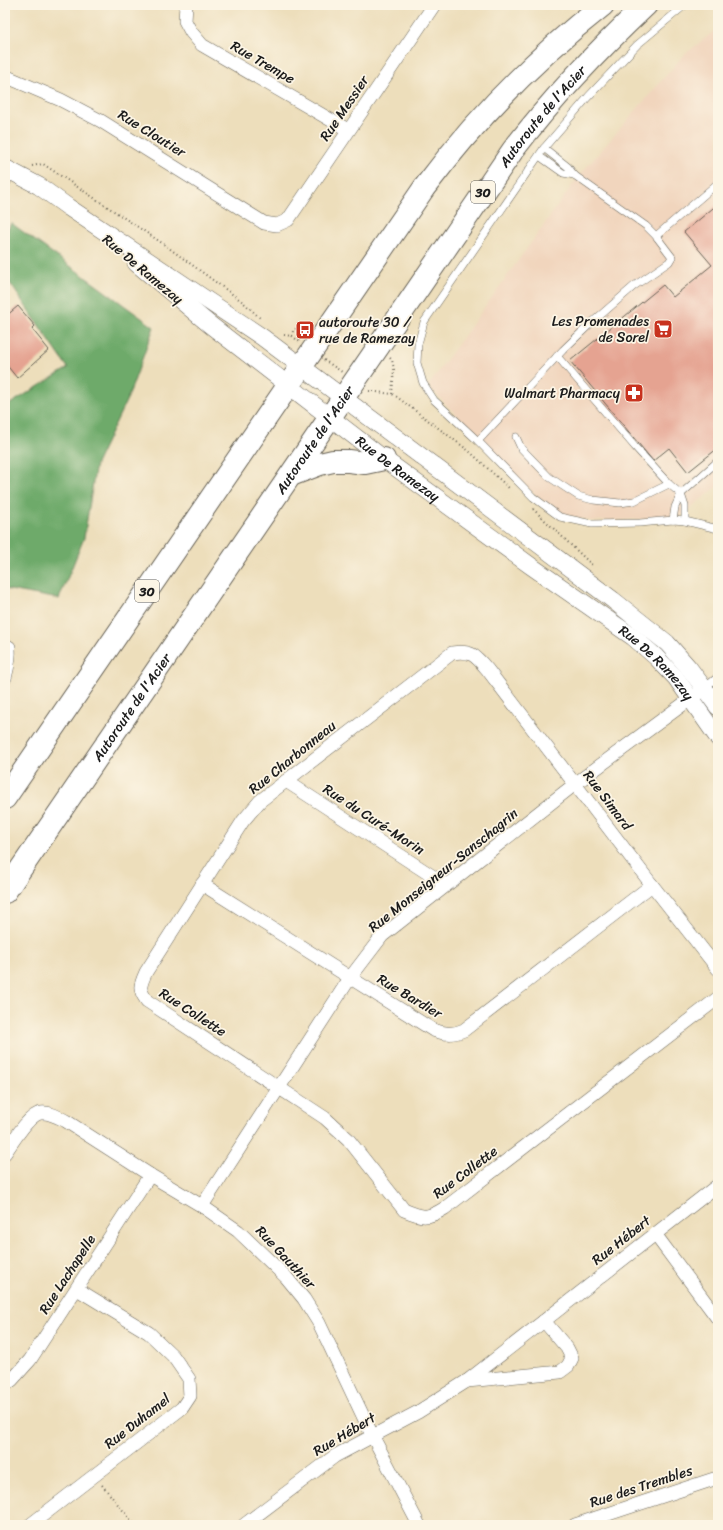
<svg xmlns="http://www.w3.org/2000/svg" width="723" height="1530" viewBox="0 0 723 1530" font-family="Sriracha,sans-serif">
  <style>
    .built { fill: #f1d5bd }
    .forest { fill: #6eaa6b; stroke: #456344 }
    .building { fill: #e5a391 }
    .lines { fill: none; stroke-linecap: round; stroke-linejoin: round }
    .service-casing { stroke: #656054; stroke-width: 8 }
    .minor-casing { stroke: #656054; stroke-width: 14 }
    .tertiary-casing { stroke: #656054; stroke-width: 18 }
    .trunk-casing { stroke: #656054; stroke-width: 24 }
    .path { stroke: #656054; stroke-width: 2; stroke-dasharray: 1 3; stroke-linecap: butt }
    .service { stroke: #fff; stroke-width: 7 }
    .minor { stroke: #fff; stroke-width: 13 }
    .tertiary { stroke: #fff; stroke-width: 17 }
    .trunk { stroke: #fff; stroke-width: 22 }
    .labels { text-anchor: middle; stroke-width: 3.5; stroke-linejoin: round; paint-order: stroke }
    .shield { fill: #fcf5e5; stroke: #5f5d58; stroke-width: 1 }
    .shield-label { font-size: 13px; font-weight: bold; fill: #1c1c1c }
    .street-label { font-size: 14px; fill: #1c1c1c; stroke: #fcf5e5 }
    .poi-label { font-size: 14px; fill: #1c1c1c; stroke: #fcf5e5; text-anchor: end }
  </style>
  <rect width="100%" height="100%" fill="#fcf5e5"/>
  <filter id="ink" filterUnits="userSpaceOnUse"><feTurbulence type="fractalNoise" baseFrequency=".025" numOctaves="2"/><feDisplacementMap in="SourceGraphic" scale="8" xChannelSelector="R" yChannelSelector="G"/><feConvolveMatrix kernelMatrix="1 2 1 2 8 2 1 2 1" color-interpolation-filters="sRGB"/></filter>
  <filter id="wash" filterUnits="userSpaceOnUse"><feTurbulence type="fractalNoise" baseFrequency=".012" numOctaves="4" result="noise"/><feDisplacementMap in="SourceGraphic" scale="16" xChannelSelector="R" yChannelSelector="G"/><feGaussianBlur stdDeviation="0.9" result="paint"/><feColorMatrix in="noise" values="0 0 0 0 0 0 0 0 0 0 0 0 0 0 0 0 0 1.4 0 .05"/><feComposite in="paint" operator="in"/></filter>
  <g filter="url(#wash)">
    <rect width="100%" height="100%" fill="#eddebb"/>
    <polygon class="built" points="718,28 718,486 678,518 592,521 562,514 534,494 428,386 579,176 683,56"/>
    <polygon class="forest" points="11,223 154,327 129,395 96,464 84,538 59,599 5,589 5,407 68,368 5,276 5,235"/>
    <g id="blocks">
      <g class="building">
        <polygon points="718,204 718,448 688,472 669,448 653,461 570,361 663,285 673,297 712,265 684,232"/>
        <polygon points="18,306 35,326 32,329 49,350 17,378 5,363 5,317"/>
      </g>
    </g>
  </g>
  <g filter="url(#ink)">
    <use href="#blocks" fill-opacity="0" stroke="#656054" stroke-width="1"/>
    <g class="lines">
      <g class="service-casing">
        <g id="service">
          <polyline points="685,5 637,45 588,97 544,148 424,322 418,344 417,363 423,383 434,400 478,441 533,497 560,517 592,524 640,523 673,520 685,521 718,529"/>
          <polyline points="539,156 563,173 574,175"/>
          <polyline points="5,186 12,172"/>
          <polyline points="656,236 718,183"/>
          <polyline points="557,356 635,447 669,484 681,494 685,506 685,521"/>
          <polyline points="516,437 521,448 549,477 578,496 593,500 620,503 634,501 669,484"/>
          <polyline points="478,441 563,350 588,326 634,286 669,262 672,257 656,236 646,226 574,175 568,167 544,148"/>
          <polyline points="673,520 675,507 681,494 718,461"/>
          <polyline points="704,688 718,677"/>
        </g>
      </g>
      <g class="minor-casing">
        <g id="minor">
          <polyline points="186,5 185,21 191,32 202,45 348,130"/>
          <polyline points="5,76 61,100 101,121 264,223 277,225 288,220 434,5"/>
          <path d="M5,645L9,647C10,658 8,667 5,678"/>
          <polyline points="286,781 446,885"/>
          <path d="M202,884L433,1030C445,1034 453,1035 464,1030L652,885"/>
          <path d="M718,969L652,885L487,669C475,655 471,650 452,653L260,801L243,821L146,972C140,985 138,989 147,1001L325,1118L348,1139L404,1210C423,1218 428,1219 445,1208L718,998"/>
          <path d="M5,1153C12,1143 29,1114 41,1113C50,1112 58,1117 66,1121L150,1175L202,1206L238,1231L286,1277L304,1299L319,1323L372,1435L419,1525"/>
          <polyline points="202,1206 350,978 382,936 575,784 697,694"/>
          <polyline points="655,1234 718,1319"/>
          <polyline points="467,1381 560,1372 568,1366 572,1358 567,1348 544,1321"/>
          <polyline points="5,1385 12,1380 30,1360 150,1175"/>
          <polyline points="30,1525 182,1408 190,1396 189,1379 173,1356 149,1333 77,1289"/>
          <polyline points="244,1525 335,1456 418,1412 467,1381 718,1185"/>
          <polyline points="575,1525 714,1479 718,1479"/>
        </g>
      </g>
      <g class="tertiary-casing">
        <g id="tertiary">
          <polyline points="5,168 39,186 68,207 262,337 613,600 667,643 689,668 718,707"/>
          <path id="s1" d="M136,263L209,324L384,459L531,566L633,637L656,657L676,678L718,738"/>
        </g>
      </g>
      <g class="trunk-casing">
        <g id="trunk">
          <polyline points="291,475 320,464 333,461 349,461 365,463 384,459"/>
          <path d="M5,798L424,188C475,120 535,58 603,5"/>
          <path id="s2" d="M5,892L513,150C553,98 598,50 646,5"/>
        </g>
      </g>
      <g class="path">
        <polyline points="32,166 43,164 162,243 243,302 260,318"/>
        <polyline points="284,335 292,336 300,342"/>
        <polyline points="292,336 293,331 298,327 305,330"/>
        <polyline points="390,358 392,360 394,369 392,394"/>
        <polyline points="324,360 342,372"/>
        <polyline points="369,391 392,394 397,397 469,451 510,489"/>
        <polyline points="533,509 592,565"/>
        <polyline points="102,1485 135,1525"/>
      </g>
      <use href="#service" class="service"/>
      <use href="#minor" class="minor"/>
      <use href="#tertiary" class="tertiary"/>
      <use href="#trunk" class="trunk"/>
    </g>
  </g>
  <defs>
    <g id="supermarket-square" transform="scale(1)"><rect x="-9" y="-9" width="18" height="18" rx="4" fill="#c8321e" stroke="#fcf5e5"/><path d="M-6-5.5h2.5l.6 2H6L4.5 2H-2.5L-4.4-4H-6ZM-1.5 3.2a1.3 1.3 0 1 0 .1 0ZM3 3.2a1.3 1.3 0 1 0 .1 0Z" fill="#fff"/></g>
    <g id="bus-square" transform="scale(1)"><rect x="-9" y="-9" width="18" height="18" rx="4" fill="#c8321e" stroke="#fcf5e5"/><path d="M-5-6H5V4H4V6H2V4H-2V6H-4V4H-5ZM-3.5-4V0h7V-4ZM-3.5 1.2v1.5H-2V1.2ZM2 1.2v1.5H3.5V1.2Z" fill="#fff"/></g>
    <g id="pharmacy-square" transform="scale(1)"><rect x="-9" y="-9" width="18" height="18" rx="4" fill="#c8321e" stroke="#fcf5e5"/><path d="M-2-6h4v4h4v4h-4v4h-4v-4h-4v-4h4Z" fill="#fff"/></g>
  </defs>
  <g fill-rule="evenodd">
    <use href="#supermarket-square" x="663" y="329"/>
    <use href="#bus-square" x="305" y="330"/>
    <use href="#pharmacy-square" x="634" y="393"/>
  </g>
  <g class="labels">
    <g class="shield">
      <rect x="471" y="181" width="24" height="22" rx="3"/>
      <rect x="135" y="580" width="24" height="22" rx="3"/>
    </g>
    <g class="shield-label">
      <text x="483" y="197">30</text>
      <text x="147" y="596">30</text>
    </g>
    <g class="street-label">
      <text transform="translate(263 62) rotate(30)" y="5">Rue Trempe</text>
      <text transform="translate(344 108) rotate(-56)" y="5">Rue Messier</text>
      <text dy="5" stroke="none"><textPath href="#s2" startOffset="944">Autoroute de l'Acier</textPath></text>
      <text transform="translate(152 133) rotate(32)" y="5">Rue Cloutier</text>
      <text transform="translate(143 269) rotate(40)" y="5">Rue De Ramezay</text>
      <text dy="5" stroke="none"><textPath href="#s2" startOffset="548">Autoroute de l'Acier</textPath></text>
      <text dy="5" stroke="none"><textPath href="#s1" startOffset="333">Rue De Ramezay</textPath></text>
      <text dy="5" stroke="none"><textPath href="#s1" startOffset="657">Rue De Ramezay</textPath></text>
      <text dy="5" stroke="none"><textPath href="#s2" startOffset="224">Autoroute de l'Acier</textPath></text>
      <text transform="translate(292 757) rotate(-39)" y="5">Rue Charbonneau</text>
      <text transform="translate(608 800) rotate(53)" y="5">Rue Simard</text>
      <text transform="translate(374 819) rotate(33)" y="5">Rue du Curé-Morin</text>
      <text transform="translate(443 870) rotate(-39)" y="5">Rue Monseigneur-Sanschagrin</text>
      <text transform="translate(410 996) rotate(31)" y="5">Rue Bardier</text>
      <text transform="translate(193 1012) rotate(33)" y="5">Rue Collette</text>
      <text transform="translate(465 1172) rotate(-37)" y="5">Rue Collette</text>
      <text transform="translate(621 1240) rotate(-38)" y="5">Rue Hébert</text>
      <text transform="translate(286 1257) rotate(47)" y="5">Rue Gauthier</text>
      <text transform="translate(67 1274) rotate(-57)" y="5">Rue Lachapelle</text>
      <text transform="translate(137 1421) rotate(-38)" y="5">Rue Duhamel</text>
      <text transform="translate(344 1434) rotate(-31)" y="5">Rue Hébert</text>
      <text transform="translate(641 1486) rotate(-18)" y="5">Rue des Trembles</text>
    </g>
    <g class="poi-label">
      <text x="649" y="326">Les Promenades<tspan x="649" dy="16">de Sorel</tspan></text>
      <text x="319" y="327" text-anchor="start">autoroute 30 /<tspan x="319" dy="16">rue de Ramezay</tspan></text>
      <text x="620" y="398">Walmart Pharmacy</text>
    </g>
  </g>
  <rect width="723" height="1530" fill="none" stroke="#fcf5e5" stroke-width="20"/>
</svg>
